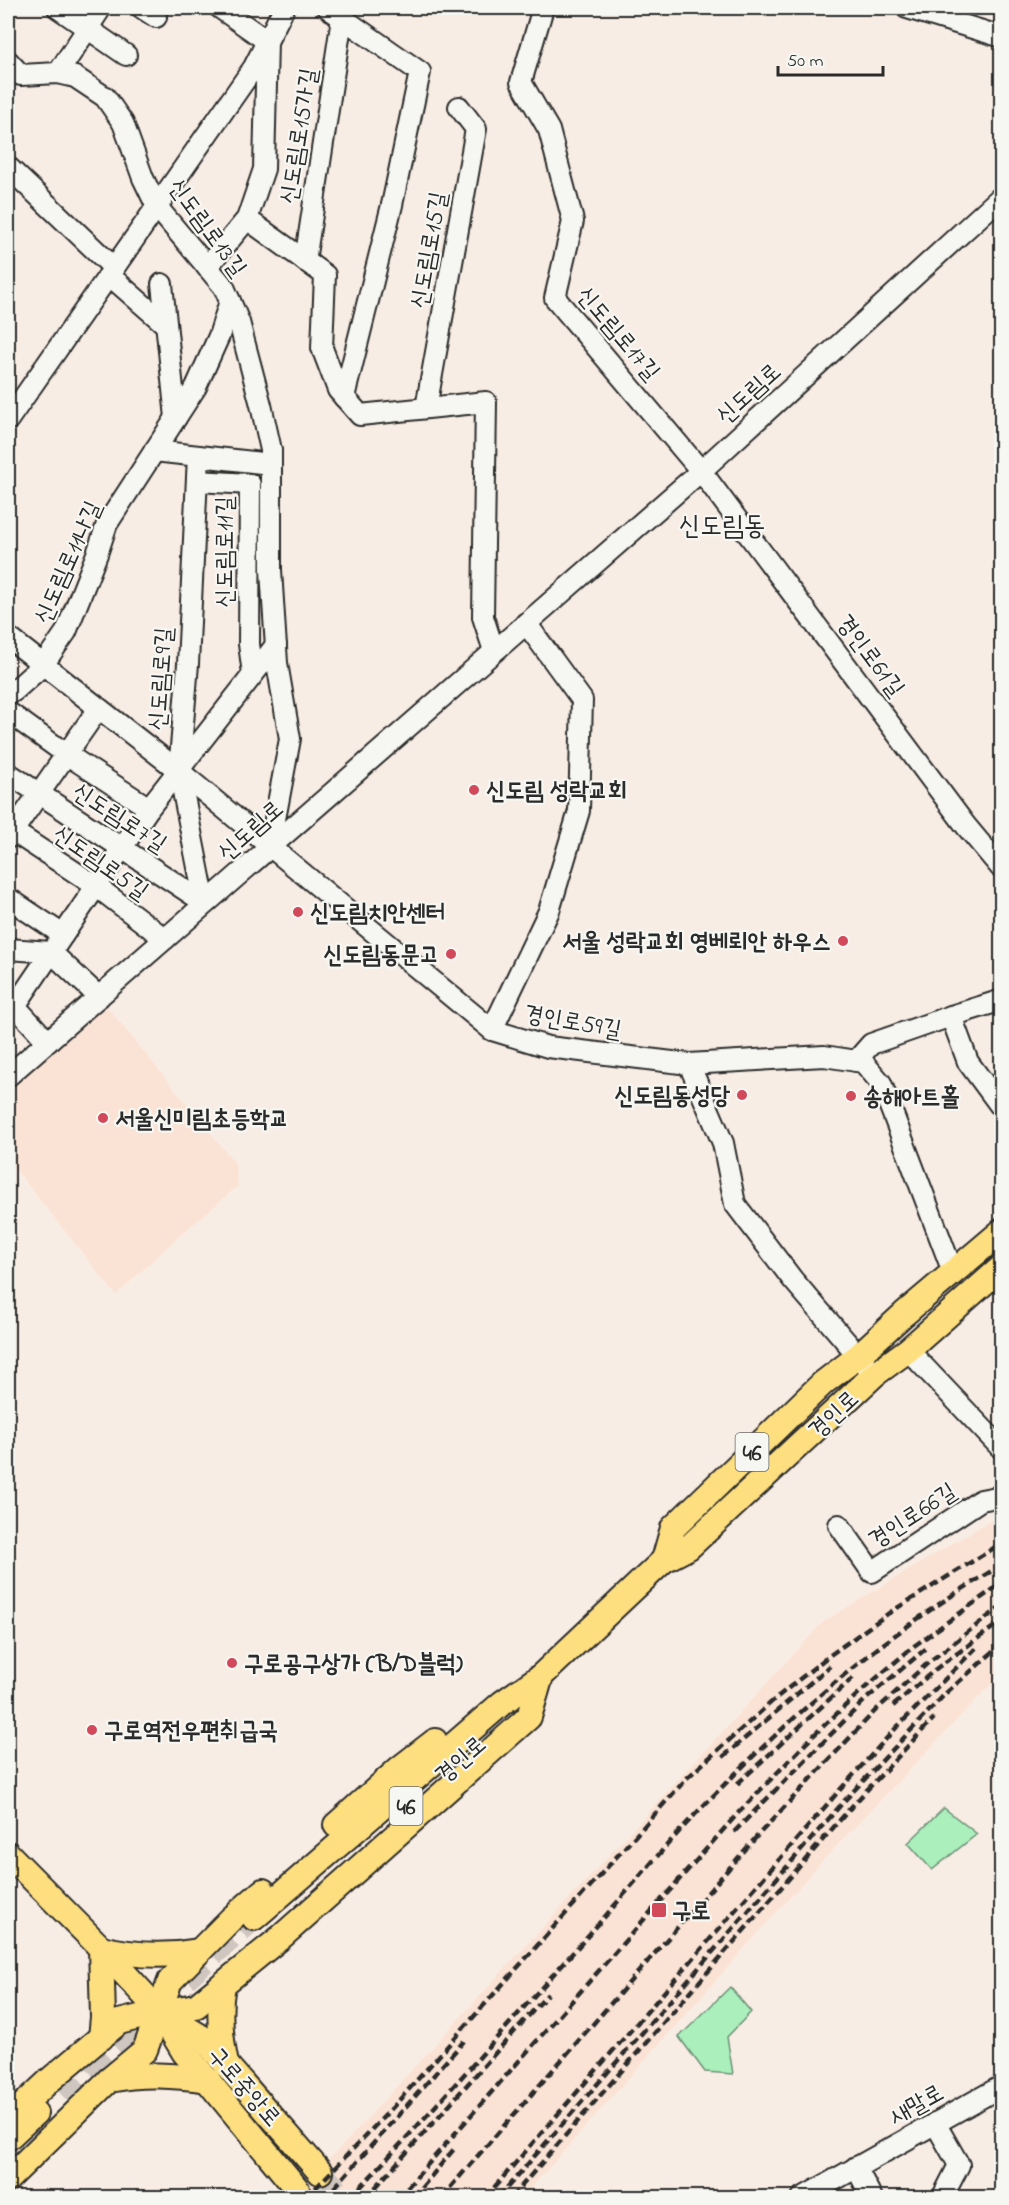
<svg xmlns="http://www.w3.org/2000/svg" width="1009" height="2205" viewBox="0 0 1009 2205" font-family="'Indie Flower','Poor Story',sans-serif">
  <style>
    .built { fill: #fae3d4 }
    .green { fill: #abf0bc; stroke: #6b8e74; stroke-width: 1.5 }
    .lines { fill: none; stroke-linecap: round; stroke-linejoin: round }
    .major-tunnel { stroke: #cfc6bf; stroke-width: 24; stroke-dasharray: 24 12; stroke-linecap: butt }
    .minor-casing { stroke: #2b2b2b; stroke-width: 24 }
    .major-casing { stroke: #2b2b2b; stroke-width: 28 }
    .minor { stroke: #f6f6f2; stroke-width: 20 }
    .major { stroke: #fedf80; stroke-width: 24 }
    .rail { stroke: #2b2b2b; stroke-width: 4.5; stroke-dasharray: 9 4.5; stroke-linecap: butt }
    .poi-dot { fill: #d1495b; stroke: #f6f6f2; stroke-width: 2 }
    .labels { text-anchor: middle; stroke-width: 4.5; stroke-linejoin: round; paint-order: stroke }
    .shield { fill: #f6f6f2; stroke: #686867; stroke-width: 1.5 }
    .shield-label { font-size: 22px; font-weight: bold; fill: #2b2b2b }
    .street-label { font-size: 24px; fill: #2b2b2b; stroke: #f6f6f2 }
    .poi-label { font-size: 24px; font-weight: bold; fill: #2b2b2b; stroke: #f6f6f2; text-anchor: start }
    .quarter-label { font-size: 27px; fill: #2b2b2b; stroke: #f6f6f2 }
  </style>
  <rect width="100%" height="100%" fill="#f8ede4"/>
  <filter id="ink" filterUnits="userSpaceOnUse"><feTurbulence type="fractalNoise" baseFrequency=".0167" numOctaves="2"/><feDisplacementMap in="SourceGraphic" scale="12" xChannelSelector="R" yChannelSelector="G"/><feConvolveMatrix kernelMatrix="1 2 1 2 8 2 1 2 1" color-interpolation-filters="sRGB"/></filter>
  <g filter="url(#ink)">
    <g class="built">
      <polygon points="99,997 235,1163 238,1186 178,1237 116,1295 8,1160 8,1076"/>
      <polygon points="1001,1514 1001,1674 825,1858 523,2197 292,2198 351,2136 823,1622"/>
    </g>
    <g class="green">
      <polygon points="944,1808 977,1834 932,1870 908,1843"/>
      <polygon points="730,1987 751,2012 727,2037 733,2074 705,2072 679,2037"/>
    </g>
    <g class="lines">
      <g class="major-tunnel">
        <polyline points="186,1978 254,1918"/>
        <polyline points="59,2092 149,2012"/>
        <polyline points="320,2172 344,2198"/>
      </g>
      <g class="minor-casing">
        <g id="minor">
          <polyline points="58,8 126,55"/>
          <polyline points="142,8 156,17"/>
          <polyline points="328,8 420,72 392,205 344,397"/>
          <polyline points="543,8 521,82 549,130 573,221 555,298 701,471 966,826 1002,869"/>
          <polyline points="907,8 1002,37"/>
          <polyline points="8,61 21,75 58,73 75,77 105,97 123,123 143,178 157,207 224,287 239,322 261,405 271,450 271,570 277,663 290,739 270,846"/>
          <polyline points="58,73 101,8"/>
          <polyline points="8,167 114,268"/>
          <polyline points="247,219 325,275 322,348 338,390 360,415 486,402 483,617 494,651"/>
          <polyline points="305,261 342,18"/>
          <polyline points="207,267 247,219 264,169 267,41 220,8"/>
          <polyline points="109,275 166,325"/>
          <polyline points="162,284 176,418"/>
          <polyline points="426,408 476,129 459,107"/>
          <polyline points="8,420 254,67 284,8"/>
          <polyline points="154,451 271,464"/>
          <polyline points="198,456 188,664 179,771 205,903"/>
          <polyline points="197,481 250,484 249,644 253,674"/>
          <polyline points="8,637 179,771 492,1030 548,1047 689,1064 723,1143 735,1204 793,1280 867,1366"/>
          <polyline points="8,694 14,691 43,665 66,632 97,554 107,524 196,387 219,336 230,301"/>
          <polyline points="8,712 66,754 149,808"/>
          <polyline points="8,773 205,903"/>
          <polyline points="8,828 96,886 165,939"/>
          <polyline points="8,838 98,709"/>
          <polyline points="8,898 63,935"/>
          <polyline points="8,949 51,952 99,997"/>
          <polyline points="8,1005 15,1006 48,1042"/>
          <polyline points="15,1006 149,808 276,645"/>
          <polyline points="951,1016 1002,1000"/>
          <polyline points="492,1030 549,911 579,811 582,700 526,623"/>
          <polyline points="856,1061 871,1044 951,1016 968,1062 1002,1108"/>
          <polyline points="689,1064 824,1056 863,1062 881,1083 953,1272"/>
          <polyline points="8,1076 701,471 1002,196"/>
          <polyline points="908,1350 1002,1449"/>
          <polyline points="839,1525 872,1572 981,1500 1002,1496"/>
          <polyline points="935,2123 959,2165 942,2198"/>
          <polyline points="856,2167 872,2198"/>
          <polyline points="802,2198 1002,2086"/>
        </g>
      </g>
      <g class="major-casing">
        <g id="major">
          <polyline points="664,1560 673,1528 823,1383 857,1357 904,1314 1002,1231"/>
          <polyline points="336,1825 400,1768 435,1741"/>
          <polyline points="8,1854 101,1948 160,2012 184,2052 297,2189"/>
          <polyline points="254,1918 502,1703 541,1676 664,1560 689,1547 875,1374 908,1350 1002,1267"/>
          <path d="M223,1984C218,2011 220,2036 226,2064"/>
          <polyline points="165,2015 203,2038 320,2172"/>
          <path d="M101,2038L103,2017L101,1948C134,1956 166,1957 199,1951"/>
          <path d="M109,2080C143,2073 174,2075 208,2080"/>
          <polyline points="8,2119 50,2080 119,2022 160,2012 196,2006 280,1938 529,1717 541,1676"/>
          <polyline points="8,2138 35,2113"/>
          <polyline points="8,2179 109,2080 145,2050 170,1981 231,1919 263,1891"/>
        </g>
      </g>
      <use href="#minor" class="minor"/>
      <use href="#major" class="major"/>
      <g class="rail">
        <polyline points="893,1706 937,1668 1002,1621"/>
        <polyline points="723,1757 830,1666"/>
        <polyline points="737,1784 856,1675"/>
        <polyline points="734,1832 865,1700 929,1646"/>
        <polyline points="306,2198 393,2107 687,1778 776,1698 826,1658 889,1613 1002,1543"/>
        <polyline points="325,2198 464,2041"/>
        <path d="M350,2198C434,2110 513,2019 594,1929C633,1885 671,1838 713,1796C802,1706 891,1629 1002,1565"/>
        <polyline points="366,2198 548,1994"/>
        <polyline points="398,2198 739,1812 815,1734 859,1693 914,1646 1002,1583"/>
        <polyline points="413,2198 454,2149"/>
        <polyline points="441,2198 759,1834 875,1711 930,1661 1002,1606"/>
        <polyline points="485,2198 838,1792 896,1728 976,1648"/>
        <polyline points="498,2198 846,1799 946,1693 1002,1644"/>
        <polyline points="511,2198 853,1805 934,1718"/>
      </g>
    </g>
  </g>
  <g class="poi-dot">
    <circle cx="474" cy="790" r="6"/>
    <circle cx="298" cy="912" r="6"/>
    <circle cx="843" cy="941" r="6"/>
    <circle cx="451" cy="954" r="6"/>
    <circle cx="742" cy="1095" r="6"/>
    <circle cx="851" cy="1096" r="6"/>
    <circle cx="103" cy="1118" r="6"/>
    <circle cx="232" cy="1663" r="6"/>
    <circle cx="92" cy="1730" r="6"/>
    <rect x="651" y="1902" width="16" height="16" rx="3"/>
  </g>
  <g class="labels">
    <g class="shield">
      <rect x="735.5" y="1433" width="33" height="38" rx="4.5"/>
      <rect x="389.5" y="1787" width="33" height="38" rx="4.5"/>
    </g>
    <g class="shield-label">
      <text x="752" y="1460">46</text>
      <text x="406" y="1814">46</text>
    </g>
    <g class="street-label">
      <text transform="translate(298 136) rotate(-81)" y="8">신도림로15가길</text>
      <text transform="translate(208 227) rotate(54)" y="8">신도림로13길</text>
      <text transform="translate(428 250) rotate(-80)" y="8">신도림로15길</text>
      <text transform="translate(619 333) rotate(50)" y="8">신도림로17길</text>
      <text transform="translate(748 393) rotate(-42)" y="8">신도림로</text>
      <text transform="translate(224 552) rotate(-90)" y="8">신도림로11길</text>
      <text transform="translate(67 562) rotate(-66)" y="8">신도림로11나길</text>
      <text transform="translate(871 655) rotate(53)" y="8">경인로61길</text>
      <text transform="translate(160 679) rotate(-86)" y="8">신도림로9길</text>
      <text transform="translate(120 817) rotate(33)" y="8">신도림로7길</text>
      <text transform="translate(250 830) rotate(-41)" y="8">신도림로</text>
      <text transform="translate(101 862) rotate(35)" y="8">신도림로5길</text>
      <text transform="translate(573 1021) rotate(10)" y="8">경인로59길</text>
      <text transform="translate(833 1414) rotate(-43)" y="8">경인로</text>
      <text transform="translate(912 1515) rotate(-33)" y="8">경인로66길</text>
      <text transform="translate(460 1759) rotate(-41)" y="8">경인로</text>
      <text transform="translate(245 2086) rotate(49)" y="8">구로중앙로</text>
      <text transform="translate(916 2104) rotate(-29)" y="8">새말로</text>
    </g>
    <g class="poi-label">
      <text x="486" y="798">신도림 성락교회</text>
      <text x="310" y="920">신도림치안센터</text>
      <text x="831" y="949" text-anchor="end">서울 성락교회 영베뢰안 하우스</text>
      <text x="439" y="962" text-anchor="end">신도림동문고</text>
      <text x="730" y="1103" text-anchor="end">신도림동성당</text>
      <text x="863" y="1104">송해아트홀</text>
      <text x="115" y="1126">서울신미림초등학교</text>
      <text x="244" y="1671">구로공구상가 (B/D블럭)</text>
      <text x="104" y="1738">구로역전우편취급국</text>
      <text x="672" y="1918">구로</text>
    </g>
    <g class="quarter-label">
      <text x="722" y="534">신도림동</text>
    </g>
  </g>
  <rect width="1009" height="2205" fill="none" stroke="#f6f6f2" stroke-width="30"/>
  <rect x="15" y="15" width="979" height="2175" fill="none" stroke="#2b2b2b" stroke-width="2" filter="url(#ink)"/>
  <path d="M778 66v9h105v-9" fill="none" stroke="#2b2b2b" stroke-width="3"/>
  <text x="787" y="66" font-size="18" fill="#2b2b2b" stroke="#f6f6f2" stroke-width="4.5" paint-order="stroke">50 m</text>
</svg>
